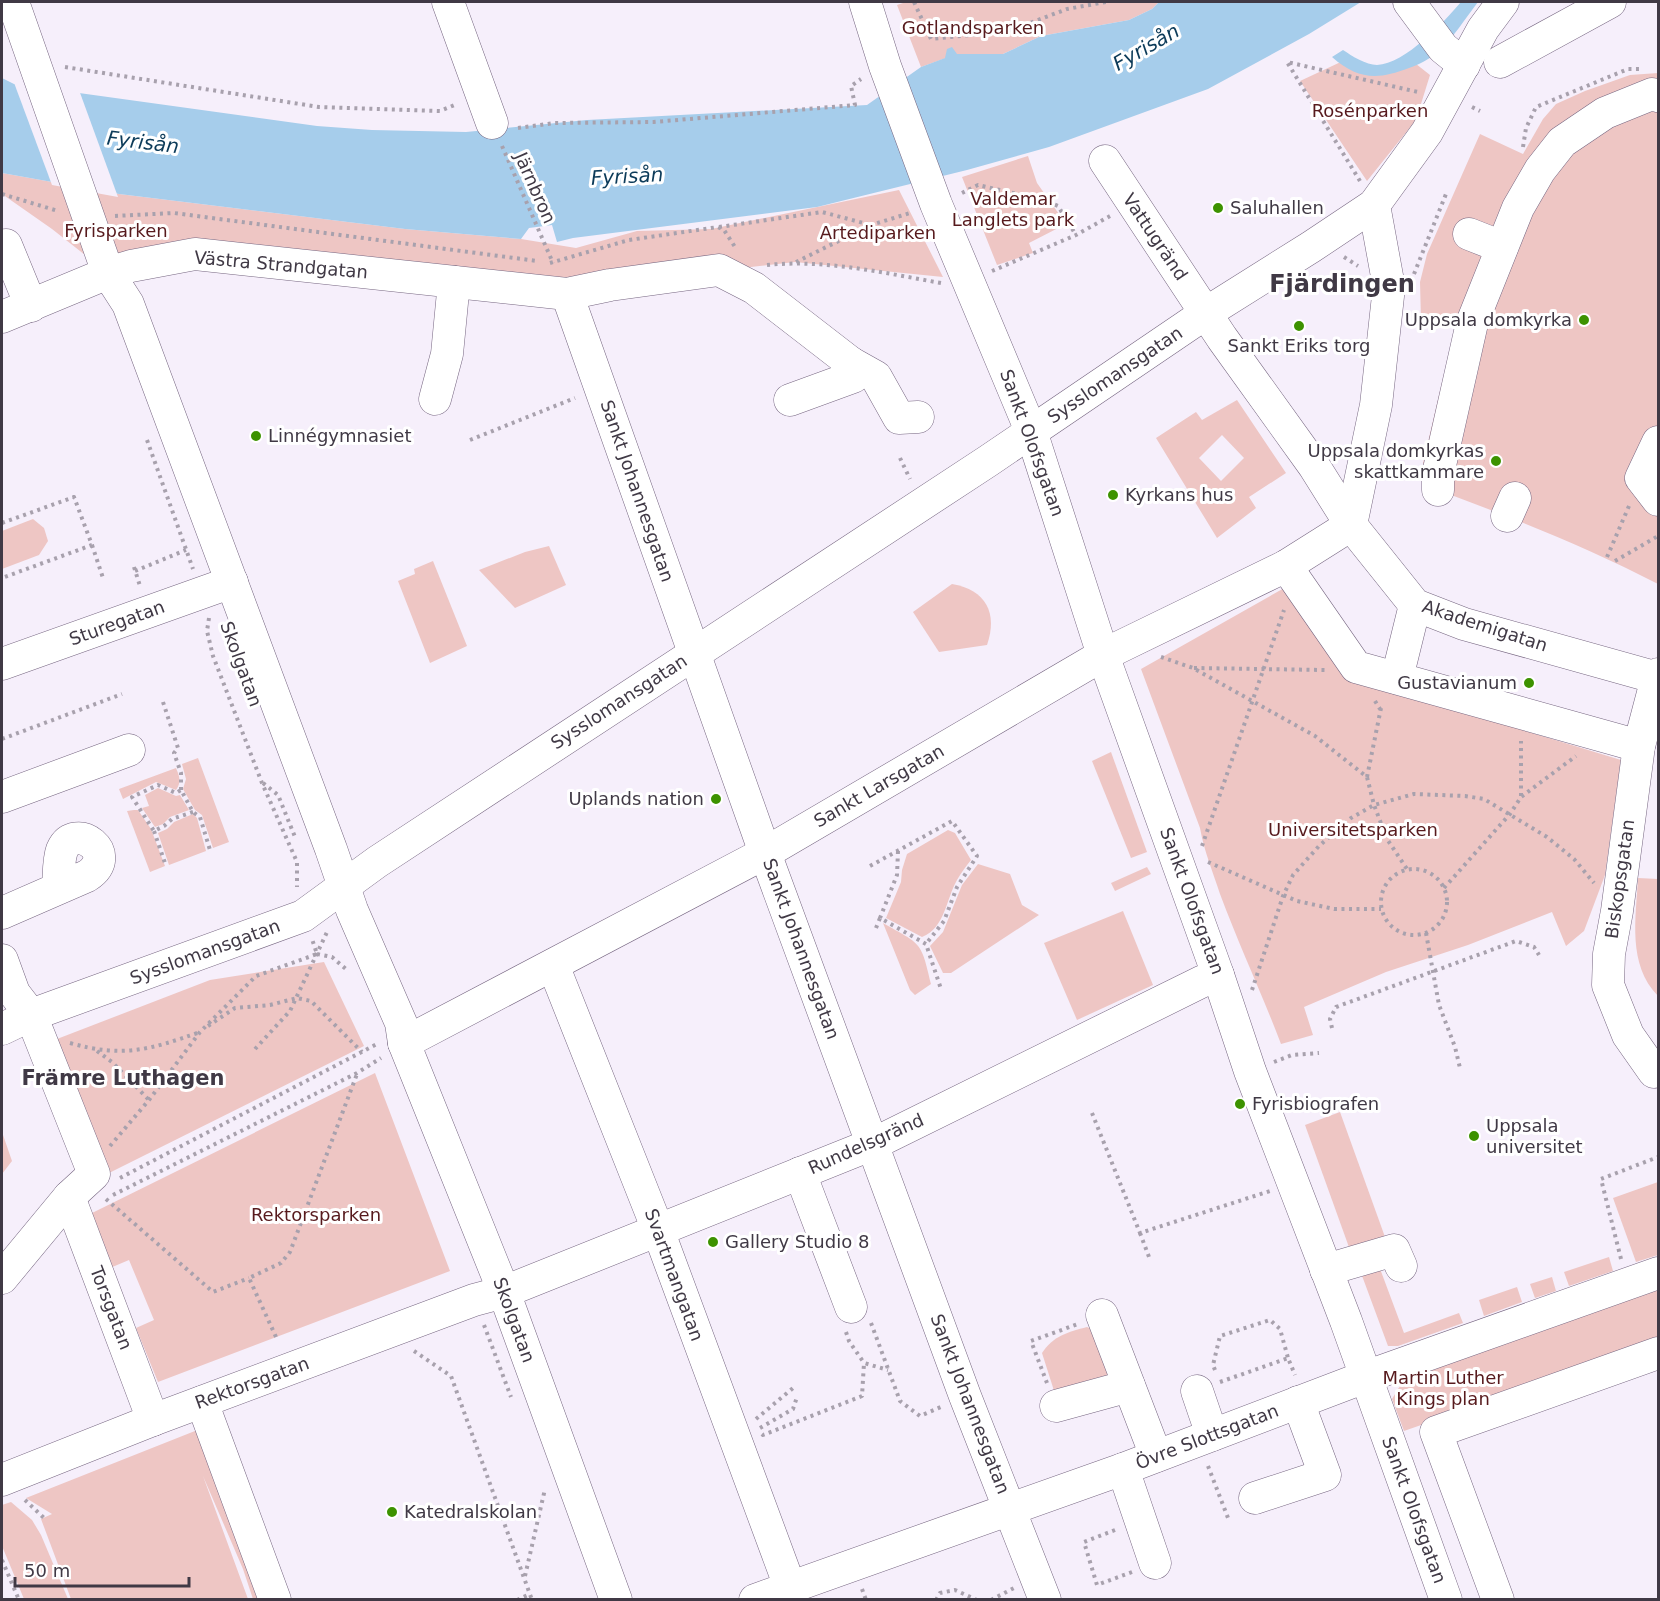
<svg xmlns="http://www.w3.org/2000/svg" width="1660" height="1601" viewBox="0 0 1660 1601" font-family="'DejaVu Sans',sans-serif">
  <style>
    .green { fill: #eec6c4; fill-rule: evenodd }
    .water { fill: #a6cdeb }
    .pier { fill: #f6effb }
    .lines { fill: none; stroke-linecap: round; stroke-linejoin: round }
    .minor-casing { stroke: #766681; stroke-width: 33 }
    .path { stroke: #a8a1ad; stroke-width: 4; stroke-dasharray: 3 4.5; stroke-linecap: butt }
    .minor { stroke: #fff; stroke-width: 32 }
    .poi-dot { fill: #3d9200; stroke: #fff; stroke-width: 2 }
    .labels { text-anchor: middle; stroke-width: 6; stroke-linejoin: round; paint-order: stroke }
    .park-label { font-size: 18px; fill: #571a1d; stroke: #fff }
    .street-label { font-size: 18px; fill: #403945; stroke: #fff }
    .poi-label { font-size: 18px; fill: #403945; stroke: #fff; text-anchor: start }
    .water-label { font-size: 20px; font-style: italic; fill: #0c3b59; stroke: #fff }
    .quarter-label { font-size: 21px; font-weight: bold; fill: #403945; stroke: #fff }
    .district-label { font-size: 24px; font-weight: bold; fill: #403945; stroke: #fff }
  </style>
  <rect width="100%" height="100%" fill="#f6effb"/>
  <g class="green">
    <polygon points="906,2 1159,2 1152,9 1129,20 1041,36 1003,54 957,54 921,67 897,5"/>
    <polygon points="1345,60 1374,70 1411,60 1430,75 1416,120 1367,181 1300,81"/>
    <path d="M1658,73V584C1587,547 1513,518 1438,490L1423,463L1455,328L1421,321L1420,282L1427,254L1480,134L1523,154L1543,119L1556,104L1585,91L1630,75Z"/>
    <polygon points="1028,156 1037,183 1066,224 1029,243 1033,253 997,265 962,177"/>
    <polygon points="2,173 119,194 405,229 521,239 576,248 637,231 711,229 899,190 943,277 795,262 538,291 195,254 108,273 52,229 2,194"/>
    <path d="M1237,400L1286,473L1249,497L1256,508L1217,538L1156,438L1196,412L1202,420ZM1222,435L1244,458L1221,481L1199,458Z"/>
    <polygon points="33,519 44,528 48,541 39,555 2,569 2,531"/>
    <polygon points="549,546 566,585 515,608 479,570 525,552"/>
    <polygon points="433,561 467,646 430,663 398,581 415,574 414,569"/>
    <path d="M1295,582L1398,692L1621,760L1605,875L1584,931L1566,946L1552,912L1468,945L1386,972L1304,1007L1313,1035L1281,1044C1262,994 1239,945 1220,894C1213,872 1204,851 1200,828L1141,669Z"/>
    <path d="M952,584C986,590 998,613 987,645L939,652L913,612Z"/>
    <polygon points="1111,752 1147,852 1131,858 1092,761"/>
    <polygon points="198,758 229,842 213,848 202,815 195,810 183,789 186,779 182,764"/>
    <path d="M176,768C179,775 182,782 176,790L156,782L123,799L119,789Z"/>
    <polygon points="158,788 176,796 180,795 189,810 170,817 163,824 155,827 142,808 149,806 145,795"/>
    <polygon points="134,810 138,810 151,829 165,866 150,872 127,811"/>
    <polygon points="193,814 197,818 206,851 169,865 158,833 167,829 174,822"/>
    <path d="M948,830L955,833L971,860C966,866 961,873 957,880C946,899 945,928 922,937L886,918L901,882L902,870L907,854Z"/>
    <polygon points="978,864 1010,874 1022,905 1039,915 951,973 943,973 930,946 943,932 962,885"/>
    <polygon points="1147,867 1151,874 1115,891 1111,883"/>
    <path d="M1638,878L1658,879V996C1627,964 1636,918 1638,878Z"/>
    <polygon points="1123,911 1153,985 1077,1020 1044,943"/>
    <path d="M883,923C921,945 921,940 931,984L915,995L910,990Z"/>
    <polygon points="324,962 364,1046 95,1180 44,1044 210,980"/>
    <polygon points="375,1073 450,1271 158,1382 136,1328 154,1320 129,1260 110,1268 88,1215"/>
    <polygon points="1340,1112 1385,1237 1350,1250 1305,1125"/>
    <polygon points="2,1132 12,1161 2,1174"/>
    <polygon points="1658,1182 1658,1255 1636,1262 1613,1198"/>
    <polygon points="1609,1257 1613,1271 1569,1286 1564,1272"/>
    <polygon points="1379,1266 1404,1333 1459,1313 1463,1323 1398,1346 1388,1346 1361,1273"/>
    <polygon points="1552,1277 1556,1291 1535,1298 1530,1284"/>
    <polygon points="1658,1285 1658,1342 1404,1431 1392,1399 1409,1371"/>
    <polygon points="1517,1287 1522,1302 1484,1316 1479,1300"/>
    <path d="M1087,1327L1099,1332L1117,1373L1056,1397L1042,1353C1053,1336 1068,1332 1087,1327Z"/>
    <polygon points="205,1427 269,1599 253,1599 243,1569 203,1476 248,1599 71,1599 41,1519 52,1514 26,1498"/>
    <polygon points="11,1502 32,1520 41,1535 68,1599 24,1599 2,1546 2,1505"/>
  </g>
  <g class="water">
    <polygon points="1159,2 1361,2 1309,34 1208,89 1049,147 967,170 817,207 573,238 557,242 552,225 529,228 521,239 405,229 119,194 2,173 2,78 14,84 317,126 372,130 466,132 587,120 867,105 921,67 945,58 947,49 952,47 957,54 1003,54 1041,36 1129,20 1152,9"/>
    <path d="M1461,2H1478C1465,19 1453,38 1438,52C1430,59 1418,65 1409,68C1378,80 1358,80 1332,57L1343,50C1352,56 1366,65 1377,65C1405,64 1445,21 1461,2Z"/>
  </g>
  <polygon class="pier" points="13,80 79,90 118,197 52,185"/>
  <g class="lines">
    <g class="minor-casing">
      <g id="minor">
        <polyline points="13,2 108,273 128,304 331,849 352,910 401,1023 404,1043 504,1292 616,1600"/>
        <polyline points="448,2 492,123"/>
        <polyline points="865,2 885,66 936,204 1031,431 1103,655 1218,975 1250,1071 1346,1321 1446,1600"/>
        <polyline points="1409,2 1443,48 1464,65"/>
        <polyline points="1500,62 1610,2"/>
        <polyline points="1105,161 1222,338 1314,466 1351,525 1415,605 1464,624 1658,678"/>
        <polyline points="1469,234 1502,247"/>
        <polyline points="6,245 31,306"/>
        <polyline points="567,294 765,853 965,1396 1045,1600"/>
        <polyline points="2,317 108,273 131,266 195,254 567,294 610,285 719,270 754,288 851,363 853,377 790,400"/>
        <polyline points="851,363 876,377 899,418 918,417"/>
        <polyline points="435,399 447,354 454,282"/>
        <polyline points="1658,442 1641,478 1658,500"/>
        <polyline points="1438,490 1438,474 1472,323 1518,208 1540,170 1562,142 1605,113 1652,94 1658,96"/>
        <polyline points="1507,516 1515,498"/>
        <polyline points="1286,566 1356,667 1639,746"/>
        <polyline points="2,664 232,582"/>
        <polyline points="1658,674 1639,746 1617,911 1609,954 1608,985 1628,1035 1654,1072 1658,1071"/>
        <polyline points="1397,678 1415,605"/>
        <polyline points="2,797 129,750"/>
        <path d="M2,913L87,876C121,854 75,820 62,850C58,861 59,877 58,888"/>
        <polyline points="2,960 14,993 31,1015 94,1174 69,1197 2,1278"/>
        <polyline points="553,965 658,1230 790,1587"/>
        <polyline points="2,1029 31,1015 303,916 377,862 988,461 1206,313 1311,247 1374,205 1427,132 1483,29 1503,2"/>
        <polyline points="404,1043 765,853 1103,655 1286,566 1351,525 1376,405 1389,287 1374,205"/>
        <polyline points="800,1173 851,1307"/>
        <polyline points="69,1197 153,1420"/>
        <polyline points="1326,1270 1394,1250 1401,1266"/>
        <polyline points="1102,1315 1156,1456"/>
        <polyline points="1197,1391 1212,1435"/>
        <polyline points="202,1402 275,1600"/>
        <polyline points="1056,1406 1129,1386"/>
        <polyline points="1123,1469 1155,1563"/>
        <polyline points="2,1480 153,1420 474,1300 504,1292 873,1144 1201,982 1218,975"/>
        <polyline points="1255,1498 1325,1475 1298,1402"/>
        <polyline points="755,1600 1123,1469 1365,1377 1658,1273"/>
        <polyline points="1498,1600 1436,1432 1658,1353"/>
      </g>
    </g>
    <g class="path">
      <polyline points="914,2 931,39 1009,31 1067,9 1106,2"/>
      <polyline points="65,67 319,107 440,111 457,104"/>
      <polyline points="1472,107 1480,111"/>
      <polyline points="518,128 555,123 654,122 855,105 851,86 861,79"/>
      <polyline points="502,146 553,263"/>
      <polyline points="1523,147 1526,128 1536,107 1628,69 1639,69"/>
      <polyline points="1360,181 1287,62 1418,92"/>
      <polyline points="962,193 978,185 1044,200 1058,206 1076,235"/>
      <polyline points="2,194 58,211"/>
      <polyline points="115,216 174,213 537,261"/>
      <polyline points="719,227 822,212 871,225"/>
      <polyline points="1344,257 1358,266"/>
      <polyline points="796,262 871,225 910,213"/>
      <polyline points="550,263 629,240 718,227 724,230 735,247"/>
      <path d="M767,265C825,259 884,273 941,283"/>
      <polyline points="992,271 1076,235 1110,216"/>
      <polyline points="1414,274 1446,194"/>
      <polyline points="147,440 193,569"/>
      <polyline points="470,440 575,398"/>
      <polyline points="900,458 910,479"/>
      <polyline points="2,523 74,497 92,545 2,578"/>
      <polyline points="92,545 103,578"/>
      <polyline points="1607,557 1629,506"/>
      <polyline points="1615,561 1658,536"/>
      <polyline points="134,567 140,586"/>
      <polyline points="135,571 186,550"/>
      <polyline points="209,618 207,631 213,656 262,783 297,862 297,887"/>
      <polyline points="1161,657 1193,668 1315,736 1367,777 1374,805 1387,839 1407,869"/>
      <polyline points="1194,668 1325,670"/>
      <polyline points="1375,701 1380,709"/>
      <polyline points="163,702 178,748 174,753 181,773 181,790"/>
      <polyline points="2,739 122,694"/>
      <polyline points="1367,777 1381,708"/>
      <polyline points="263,783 278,795 295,837"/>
      <polyline points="1521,796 1521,741"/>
      <polyline points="193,812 172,819 164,826 154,831 132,797 158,785 176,793 181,790 193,812 200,817 210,850"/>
      <polyline points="154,831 166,866"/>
      <polyline points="1202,846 1284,610"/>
      <polyline points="898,851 897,875 880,918 926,944 941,989"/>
      <polyline points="1208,862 1297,901 1334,909 1381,909"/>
      <polyline points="870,866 952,821 977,856 957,887 944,921 926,944"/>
      <circle cx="1414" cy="902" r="33"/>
      <polyline points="1444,888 1510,814 1521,797 1576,756"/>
      <polyline points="876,928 880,918"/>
      <polyline points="1426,933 1439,1005 1455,1047 1460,1068"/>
      <polyline points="317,954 332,957 347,970"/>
      <polyline points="1252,990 1283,896 1293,875 1319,846 1351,818 1374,805 1414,794 1465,796 1484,799 1547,837 1574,859 1594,883"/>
      <polyline points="208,1026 235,1008 270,1005 297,998 311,1001 362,1052"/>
      <polyline points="1332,1028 1330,1019 1336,1007 1516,941 1534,947 1539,955"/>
      <path d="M70,1043C123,1058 149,1050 200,1032"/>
      <polyline points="255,1049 290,1011 327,932"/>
      <polyline points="97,1051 112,1062 149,1100"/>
      <polyline points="1274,1062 1292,1055 1319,1053"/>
      <polyline points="1092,1113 1140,1233 1270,1191"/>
      <polyline points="110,1146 149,1100 200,1032 256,976 317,954 312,939"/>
      <polyline points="120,1178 377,1044"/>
      <polyline points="113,1195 357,1073 381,1058"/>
      <polyline points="106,1199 213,1292 249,1278"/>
      <polyline points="1140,1233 1149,1257"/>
      <polyline points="1621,1259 1601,1179 1658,1157"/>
      <polyline points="871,1323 900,1401 920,1416 943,1406"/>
      <polyline points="484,1325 511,1397"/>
      <polyline points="846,1332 849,1341 864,1363"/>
      <polyline points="276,1337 249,1278 281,1263 290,1252 357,1074"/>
      <polyline points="414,1351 451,1376 532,1600"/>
      <polyline points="1215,1370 1213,1365 1220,1336 1270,1320 1280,1329 1288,1358"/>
      <polyline points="1220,1382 1288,1358 1295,1375"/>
      <polyline points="1047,1383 1031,1341 1078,1324"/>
      <polyline points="756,1419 793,1388"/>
      <polyline points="760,1428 793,1409 797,1397"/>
      <polyline points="762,1434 763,1435 862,1396 864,1363 888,1370"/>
      <polyline points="1208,1466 1228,1518"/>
      <polyline points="25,1500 44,1518"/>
      <polyline points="1115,1530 1084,1542 1097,1585 1132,1572"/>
      <polyline points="2,1560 19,1600"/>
      <polyline points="525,1576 545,1489"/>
      <polyline points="862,1589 866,1600"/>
      <polyline points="517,1600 530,1594"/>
      <polyline points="936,1600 940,1593 955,1590 977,1600"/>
      <polyline points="991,1600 1014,1588"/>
    </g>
    <use href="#minor" class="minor"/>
  </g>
  <g class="poi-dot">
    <circle cx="1218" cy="208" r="6"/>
    <circle cx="1584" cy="320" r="6"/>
    <circle cx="1299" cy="326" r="6"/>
    <circle cx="256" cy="436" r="6"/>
    <circle cx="1496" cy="461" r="6"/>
    <circle cx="1113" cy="495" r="6"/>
    <circle cx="1529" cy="683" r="6"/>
    <circle cx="716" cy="799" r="6"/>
    <circle cx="1240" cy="1104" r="6"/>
    <circle cx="1474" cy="1136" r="6"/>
    <circle cx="713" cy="1242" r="6"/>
    <circle cx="392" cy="1512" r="6"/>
  </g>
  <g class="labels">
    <g class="park-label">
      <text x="973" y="34">Gotlandsparken</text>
      <text x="1370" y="117">Rosénparken</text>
      <text x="1013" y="205">Valdemar<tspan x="1013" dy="21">Langlets park</tspan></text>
      <text x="116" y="237">Fyrisparken</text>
      <text x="878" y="239">Artediparken</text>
      <text x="1353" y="836">Universitetsparken</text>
      <text x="316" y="1221">Rektorsparken</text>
      <text x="1443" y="1384">Martin Luther<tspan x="1443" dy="21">Kings plan</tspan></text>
    </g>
    <g class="street-label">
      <text transform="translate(535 188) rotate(66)" y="6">Järnbron</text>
      <text transform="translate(1155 237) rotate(56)" y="6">Vattugränd</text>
      <text transform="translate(281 265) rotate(5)" y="6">Västra Strandgatan</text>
      <text transform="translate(1115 375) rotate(-34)" y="6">Sysslomansgatan</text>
      <text transform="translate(1032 443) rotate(70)" y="6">Sankt Olofsgatan</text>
      <text transform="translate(637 491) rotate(71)" y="6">Sankt Johannesgatan</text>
      <text transform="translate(117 623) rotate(-20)" y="6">Sturegatan</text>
      <text transform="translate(1485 626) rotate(18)" y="6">Akademigatan</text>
      <text transform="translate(241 664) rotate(70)" y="6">Skolgatan</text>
      <text transform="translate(619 702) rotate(-33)" y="6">Sysslomansgatan</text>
      <text transform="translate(879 786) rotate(-30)" y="6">Sankt Larsgatan</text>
      <text transform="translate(1620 879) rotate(-82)" y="6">Biskopsgatan</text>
      <text transform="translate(1192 901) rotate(70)" y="6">Sankt Olofsgatan</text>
      <text transform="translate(801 949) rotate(70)" y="6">Sankt Johannesgatan</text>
      <text transform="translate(205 952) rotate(-20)" y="6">Sysslomansgatan</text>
      <text transform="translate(866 1144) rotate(-24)" y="6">Rundelsgränd</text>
      <text transform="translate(674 1275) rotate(70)" y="6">Svartmangatan</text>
      <text transform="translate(111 1308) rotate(69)" y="6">Torsgatan</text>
      <text transform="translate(514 1320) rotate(70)" y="6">Skolgatan</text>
      <text transform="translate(252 1383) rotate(-20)" y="6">Rektorsgatan</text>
      <text transform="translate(970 1404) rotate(69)" y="6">Sankt Johannesgatan</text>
      <text transform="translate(1207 1437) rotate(-21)" y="6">Övre Slottsgatan</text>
      <text transform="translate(1414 1510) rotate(70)" y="6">Sankt Olofsgatan</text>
    </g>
    <g class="poi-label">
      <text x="1230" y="214">Saluhallen</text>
      <text x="1572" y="326" text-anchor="end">Uppsala domkyrka</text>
      <text x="1299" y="352" text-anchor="middle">Sankt Eriks torg</text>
      <text x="268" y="442">Linnégymnasiet</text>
      <text x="1484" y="457" text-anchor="end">Uppsala domkyrkas<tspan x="1484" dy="21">skattkammare</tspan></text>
      <text x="1125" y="501">Kyrkans hus</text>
      <text x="1517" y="689" text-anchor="end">Gustavianum</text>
      <text x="704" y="805" text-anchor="end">Uplands nation</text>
      <text x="1252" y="1110">Fyrisbiografen</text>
      <text x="1486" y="1132">Uppsala<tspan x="1486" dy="21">universitet</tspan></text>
      <text x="725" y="1248">Gallery Studio 8</text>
      <text x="404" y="1518">Katedralskolan</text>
    </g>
    <g class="water-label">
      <text transform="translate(1146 47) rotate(-30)" y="7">Fyrisån</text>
      <text transform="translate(143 142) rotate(7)" y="7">Fyrisån</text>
      <text transform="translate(627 176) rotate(-3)" y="7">Fyrisån</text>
    </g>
    <g class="quarter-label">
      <text x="123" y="1085">Främre Luthagen</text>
    </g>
    <g class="district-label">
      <text x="1342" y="292">Fjärdingen</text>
    </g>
  </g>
  <rect width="1660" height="1601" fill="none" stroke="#403945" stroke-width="6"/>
  <path d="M15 1577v9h174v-9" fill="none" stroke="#403945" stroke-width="3"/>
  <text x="24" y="1577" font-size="18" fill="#403945" stroke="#ffffff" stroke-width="4.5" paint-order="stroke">50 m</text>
</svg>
